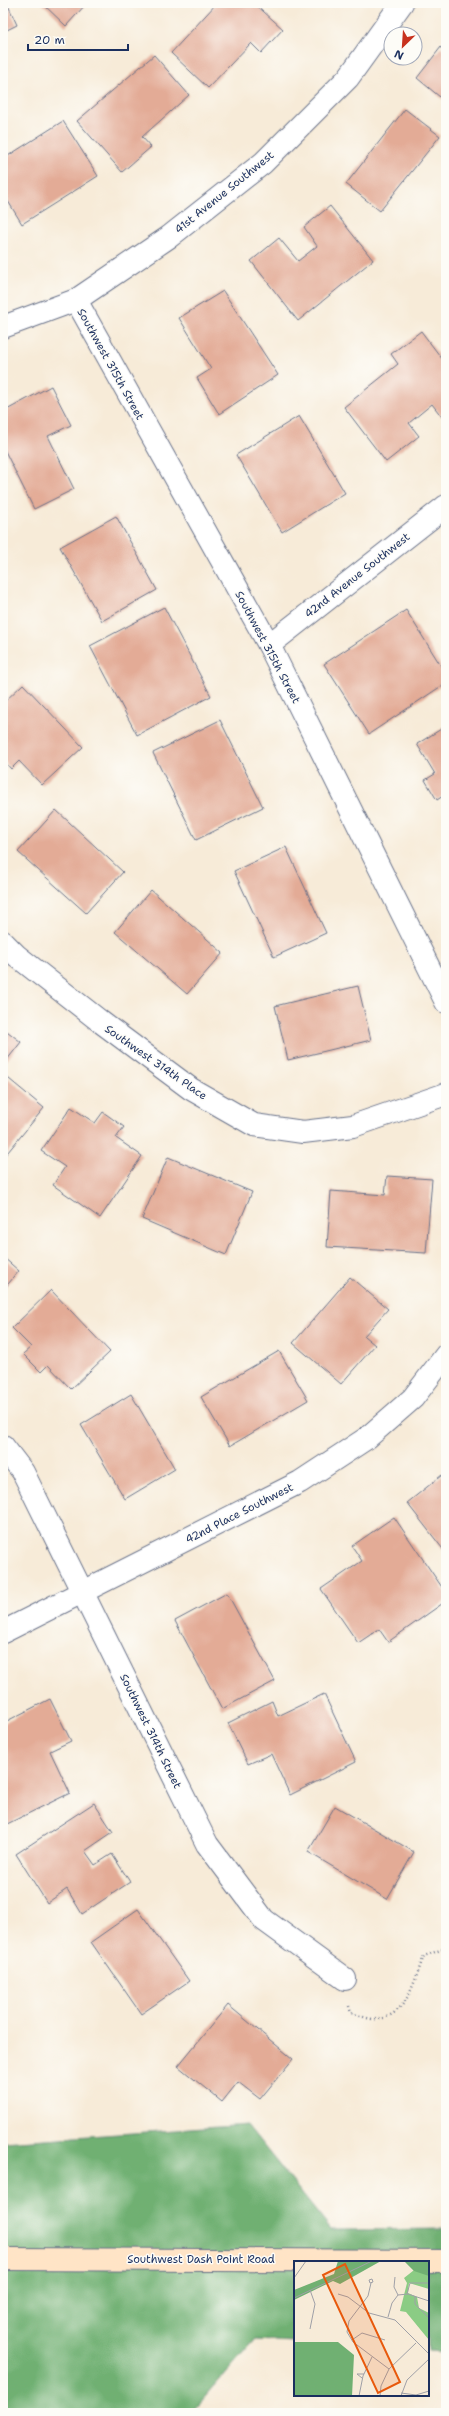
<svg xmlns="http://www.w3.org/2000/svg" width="449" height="2416" viewBox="0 0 449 2416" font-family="'Shantell Sans',sans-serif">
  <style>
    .forest { fill: #70b072; stroke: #467068 }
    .building { fill: #e3ab96 }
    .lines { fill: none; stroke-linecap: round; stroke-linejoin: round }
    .street-casing { stroke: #687189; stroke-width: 24 }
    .secondary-casing { stroke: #687189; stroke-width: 24 }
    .path { stroke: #687189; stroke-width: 2.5; stroke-dasharray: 1 3; stroke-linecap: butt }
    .street { stroke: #fff; stroke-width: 22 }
    .secondary { stroke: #ffe4c6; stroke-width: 22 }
    .labels { text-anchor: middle; stroke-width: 3; stroke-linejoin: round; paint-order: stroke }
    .street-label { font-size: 11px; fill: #1b2f5e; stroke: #fdfcf7 }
    .inset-road { fill: none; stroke: #9fa0a7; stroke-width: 1 }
    .view { fill: #e8590c; fill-opacity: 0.15; stroke: #e8590c; stroke-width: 2 }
    .inset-edge { fill: none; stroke: #1b2f5e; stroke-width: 2 }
  </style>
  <rect width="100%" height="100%" fill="#fdfcf7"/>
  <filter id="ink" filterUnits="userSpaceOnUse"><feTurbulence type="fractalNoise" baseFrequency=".025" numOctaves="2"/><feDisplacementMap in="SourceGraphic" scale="8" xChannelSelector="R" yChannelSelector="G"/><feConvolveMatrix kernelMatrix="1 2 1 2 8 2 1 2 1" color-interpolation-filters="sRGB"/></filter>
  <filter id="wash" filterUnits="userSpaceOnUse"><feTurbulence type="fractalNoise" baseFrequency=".012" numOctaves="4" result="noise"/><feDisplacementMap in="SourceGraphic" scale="16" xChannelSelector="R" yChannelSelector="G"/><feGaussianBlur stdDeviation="0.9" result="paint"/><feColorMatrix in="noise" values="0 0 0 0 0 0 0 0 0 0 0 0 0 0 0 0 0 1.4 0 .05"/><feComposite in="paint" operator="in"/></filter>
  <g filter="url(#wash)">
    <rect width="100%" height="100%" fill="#f7ebd8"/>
    <polygon class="forest" points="247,2125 331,2230 446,2229 446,2352 428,2351 428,2262 295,2262 295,2342 255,2340 191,2413 3,2413 3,2142"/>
    <g id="blocks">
      <g class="building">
        <polygon points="3,3 7,3 17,25 3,32"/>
        <polygon points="42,3 87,3 66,26"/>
        <polygon points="217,3 254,3 283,29 261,53 251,43 208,88 171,53"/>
        <polygon points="441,47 446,51 446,102 417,78"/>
        <polygon points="154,55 189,95 142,137 151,147 122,172 77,121"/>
        <polygon points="405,109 440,136 380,211 346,184"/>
        <polygon points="63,121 98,176 22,224 3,193 3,159"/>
        <polygon points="330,206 373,260 298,321 251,261 279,238 298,261 317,246 304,227"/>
        <polygon points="223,291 278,375 219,414 197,378 211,369 179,318"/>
        <polygon points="446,325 446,336 441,330"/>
        <polygon points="421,331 446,364 446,413 442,417 432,404 409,423 419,436 386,462 344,407 398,364 391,354"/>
        <polygon points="51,386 71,425 48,436 74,489 34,509 3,447 3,412"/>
        <polygon points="299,416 345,493 282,532 236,455"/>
        <polygon points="116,516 157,590 102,621 60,547"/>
        <polygon points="164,607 211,696 137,735 90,646"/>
        <polygon points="406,610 446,674 446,683 369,734 324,664"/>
        <polygon points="23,684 83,747 42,785 19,761 11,769 3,760 3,703"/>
        <polygon points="220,720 263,807 196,840 153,753"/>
        <polygon points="446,726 446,794 437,800 425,780 435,774 417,744"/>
        <polygon points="56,810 123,872 86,913 18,852"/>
        <polygon points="286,847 326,933 274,957 234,871"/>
        <polygon points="151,890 223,953 187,994 115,932"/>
        <polygon points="358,986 371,1040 288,1060 275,1006"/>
        <polygon points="3,1028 21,1042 3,1065"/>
        <polygon points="3,1074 44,1108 3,1158"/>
        <polygon points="71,1107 95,1123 103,1112 124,1127 116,1138 142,1156 100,1218 53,1185 65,1167 41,1151"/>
        <polygon points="168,1157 252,1192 226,1255 142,1219"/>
        <polygon points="387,1176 432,1179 426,1253 327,1247 331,1191 385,1195"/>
        <polygon points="3,1257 19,1271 3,1290"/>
        <polygon points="350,1277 388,1309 364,1336 375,1345 341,1384 293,1343"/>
        <polygon points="51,1290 110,1352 71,1389 48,1365 41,1372 23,1354 31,1347 12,1328"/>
        <polygon points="279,1351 308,1400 230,1446 201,1397"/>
        <polygon points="131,1394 175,1469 125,1499 81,1425"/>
        <polygon points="442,1475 446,1480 446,1553 407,1503"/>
        <polygon points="394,1517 446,1593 446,1601 388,1642 379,1629 358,1643 321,1589 362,1561 352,1546"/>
        <polygon points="227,1593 275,1681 222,1709 175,1621"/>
        <polygon points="324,1694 356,1762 290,1795 271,1754 248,1764 228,1723 272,1701 278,1716"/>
        <polygon points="50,1699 71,1741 50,1751 70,1793 7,1824 3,1816 3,1723"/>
        <polygon points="94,1803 113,1832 85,1851 95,1865 112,1854 130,1882 82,1914 67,1889 47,1903 16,1854"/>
        <polygon points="335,1806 414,1852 387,1899 308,1852"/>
        <polygon points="138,1909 189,1981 141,2014 91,1942"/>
        <polygon points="228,2005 293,2059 260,2099 238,2082 222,2102 178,2066"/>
      </g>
    </g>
  </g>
  <g filter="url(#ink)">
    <use href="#blocks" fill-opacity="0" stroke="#687189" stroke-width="1"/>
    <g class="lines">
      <g class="street-casing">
        <g id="street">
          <polyline points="76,300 269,645 446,1002"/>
          <polyline points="3,327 76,300 169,237 263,163 348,78 402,3"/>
          <polyline points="269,645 446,506"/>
          <polyline points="3,942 17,956 101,1022 191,1089 254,1125 303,1132 353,1126 446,1094"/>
          <polyline points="3,1446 23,1472 207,1844 264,1920 345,1979"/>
          <polyline points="3,1632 300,1482 367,1438 413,1398 446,1355"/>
        </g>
      </g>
      <g class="secondary-casing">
        <polyline id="secondary" points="3,2259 446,2261"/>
      </g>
      <path class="path" d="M349,2006L351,2013C358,2015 370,2020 377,2019C408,2016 414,1980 424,1956L446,1948"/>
      <use href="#street" class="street"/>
      <use href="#secondary" class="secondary"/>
    </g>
  </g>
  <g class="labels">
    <g class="street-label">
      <text transform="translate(224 192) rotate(-39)" y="4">41st Avenue Southwest</text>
      <text transform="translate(111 364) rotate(61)" y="4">Southwest 315th Street</text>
      <text transform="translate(357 575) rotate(-38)" y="4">42nd Avenue Southwest</text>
      <text transform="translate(268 647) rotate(62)" y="4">Southwest 315th Street</text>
      <text transform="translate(156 1062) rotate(35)" y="4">Southwest 314th Place</text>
      <text transform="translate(239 1513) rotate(-27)" y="4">42nd Place Southwest</text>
      <text transform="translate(151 1731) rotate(64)" y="4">Southwest 314th Street</text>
      <text x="201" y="2263">Southwest Dash Point Road</text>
    </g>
  </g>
  <g transform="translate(294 2261)">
    <rect width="135" height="135" fill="#f7ebd8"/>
    <path d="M135,1V28L115,22L114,32L123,36L125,47L135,52V79L112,51L106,50L113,22L110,17L129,2Z" fill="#8bcc84"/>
    <path d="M44,0H87L46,23L39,20L0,39V29L40,13ZM95,0H135V15L120,10L111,1ZM0,81H44L60,94L58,135H0Z" fill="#70b072"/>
    <path class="inset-road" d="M0,17L12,0M78,18L79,21L76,22L75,19ZM77,22L74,35L55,60L53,71L59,81L95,108M44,33L54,36L75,52L101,59L135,93M113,33L116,22H135M104,34L114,33L135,40M121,35V43L135,57M0,37L78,0M94,56L98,42L104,34L100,26L101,16M16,68L21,43L16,29M58,79L68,72L91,79M68,117L63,113H70M107,132L122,134L135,130M65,135L69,115L78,96M86,135L87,125L95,108L122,82M107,135L113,119L135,98"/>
    <path class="view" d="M51,3L106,121L84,132L29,14Z"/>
    <rect width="135" height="135" class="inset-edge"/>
  </g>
  <rect width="449" height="2416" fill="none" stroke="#fdfcf7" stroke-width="16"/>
  <g transform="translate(403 46) rotate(205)"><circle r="19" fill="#fdfcf7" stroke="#a3aaba"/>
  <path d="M0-3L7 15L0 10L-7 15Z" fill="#c8321e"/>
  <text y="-6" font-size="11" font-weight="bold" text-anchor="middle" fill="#1b2f5e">N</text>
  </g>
  <path d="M28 44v6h100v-6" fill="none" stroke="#1b2f5e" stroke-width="2"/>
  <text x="34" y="44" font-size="12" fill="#1b2f5e" stroke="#fdfcf7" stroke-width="3" paint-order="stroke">20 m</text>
</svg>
